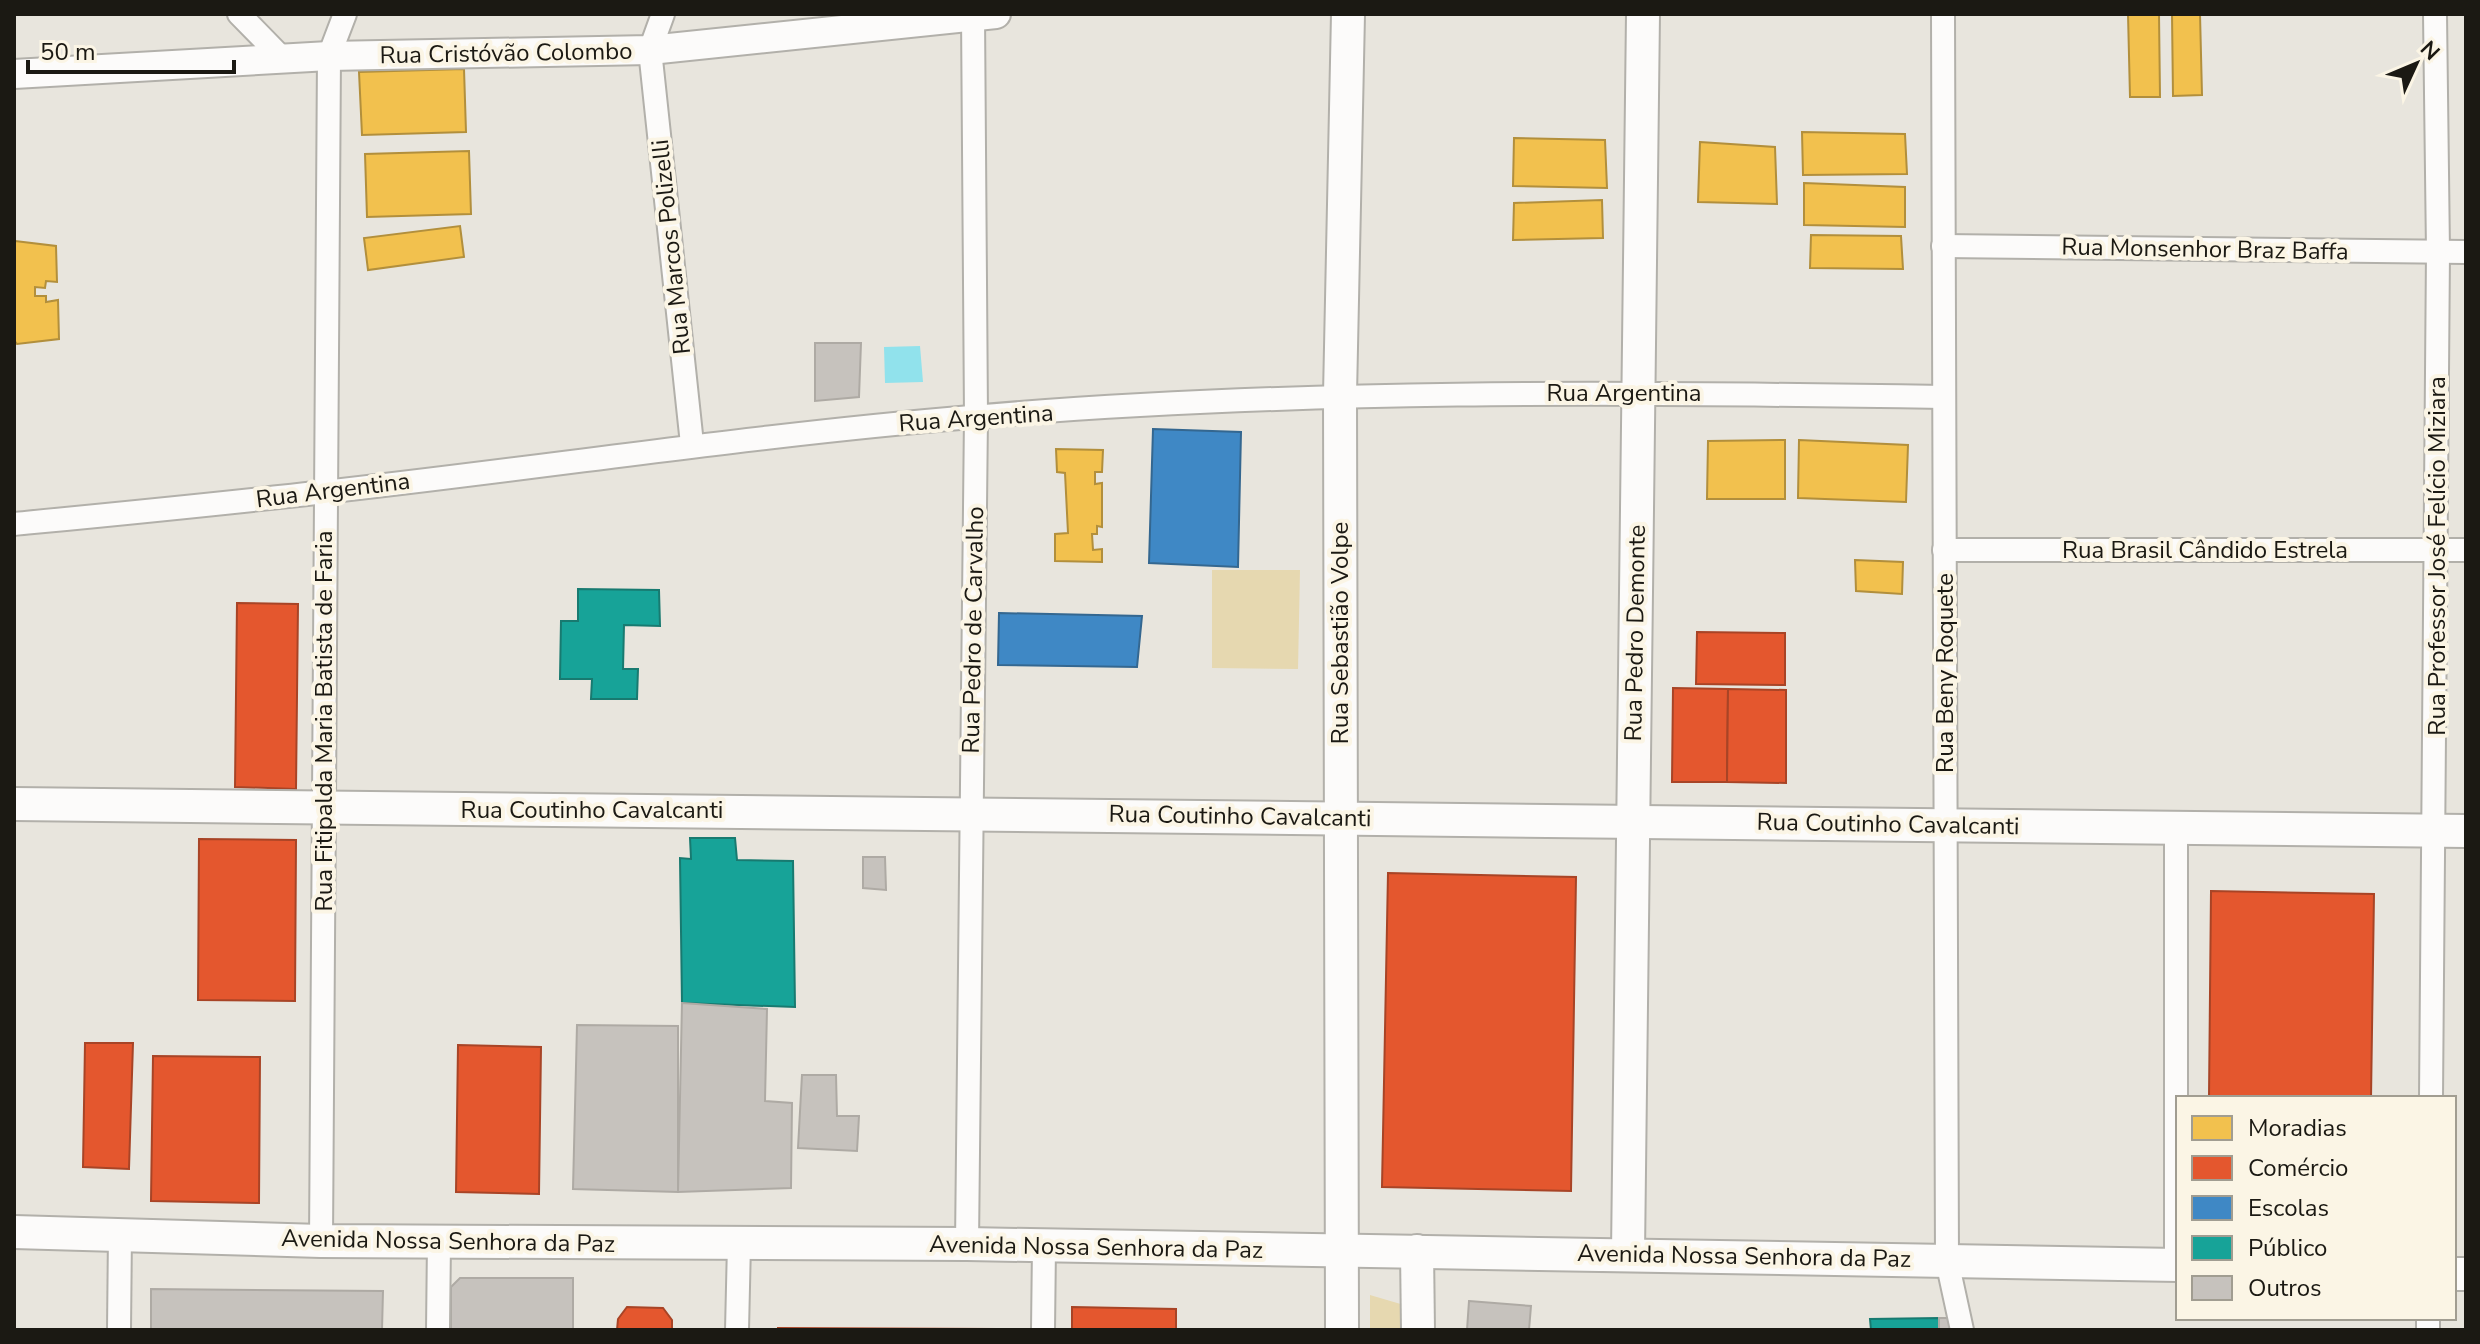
<svg xmlns="http://www.w3.org/2000/svg" width="2480" height="1344" viewBox="0 0 2480 1344" font-family="'Nunito Sans',sans-serif">
  <style>
    .green { fill: #e6d8b0 }
    .water { fill: #91e2ec }
    .homes { fill: #f2c14e; stroke: #b28f3c; stroke-width: 2 }
    .shops { fill: #e4572e; stroke: #a84426; stroke-width: 2 }
    .schools { fill: #3f88c5; stroke: #346790; stroke-width: 2 }
    .public { fill: #17a398; stroke: #187a70; stroke-width: 2 }
    .building { fill: #c6c2bd; stroke: #aeaaa4; stroke-width: 2 }
    .lines { fill: none; stroke-linecap: round; stroke-linejoin: round }
    .minor-casing { stroke: #b2b0aa; stroke-width: 26 }
    .tertiary-casing { stroke: #b2b0aa; stroke-width: 32 }
    .secondary-casing { stroke: #b2b0aa; stroke-width: 36 }
    .minor { stroke: #fcfbfa; stroke-width: 22 }
    .tertiary { stroke: #fcfbfa; stroke-width: 28 }
    .secondary { stroke: #fcfbfa; stroke-width: 32 }
    .labels { text-anchor: middle; stroke-width: 8; stroke-linejoin: round; paint-order: stroke }
    .street-label { font-size: 24px; fill: #1b1913; stroke: #fbf5e5 }
  </style>
  <rect width="100%" height="100%" fill="#e8e5dd"/>
  <g class="green">
    <polygon points="1212,570 1300,570 1298,669 1212,668"/>
    <polygon points="1370,1295 1404,1305 1404,1330 1370,1330"/>
  </g>
  <polygon class="water" points="920,346 923,382 885,383 884,347"/>
  <g class="homes">
    <polygon points="2128,14 2159,14 2160,97 2130,97"/>
    <polygon points="2172,14 2200,14 2202,95 2173,96"/>
    <polygon points="464,69 466,132 362,135 359,72"/>
    <polygon points="1802,132 1905,134 1907,174 1803,175"/>
    <polygon points="1514,138 1605,140 1607,188 1513,186"/>
    <polygon points="1700,142 1775,147 1777,204 1698,202"/>
    <polygon points="469,151 471,214 367,217 365,154"/>
    <polygon points="1804,183 1905,187 1905,227 1804,225"/>
    <polygon points="1602,200 1603,238 1513,240 1514,203"/>
    <polygon points="460,226 464,257 368,270 364,238"/>
    <polygon points="1811,235 1901,236 1903,269 1810,268"/>
    <polygon points="15,241 56,246 57,282 46,281 45,288 35,287 35,296 46,296 46,302 58,300 59,339 17,344 14,340"/>
    <polygon points="1785,440 1785,499 1707,499 1708,441"/>
    <polygon points="1799,440 1908,445 1906,502 1798,498"/>
    <polygon points="1056,449 1103,450 1102,472 1095,472 1095,484 1102,483 1102,527 1097,526 1097,534 1092,534 1093,550 1102,549 1102,562 1055,561 1055,534 1068,533 1065,473 1057,472"/>
    <polygon points="1855,560 1903,562 1902,594 1856,591"/>
  </g>
  <g class="shops">
    <polygon points="237,603 298,604 296,789 235,787"/>
    <polygon points="1697,632 1785,633 1785,685 1696,684"/>
    <polygon points="1673,688 1728,689 1727,782 1672,782"/>
    <polygon points="1728,689 1786,690 1786,783 1727,782"/>
    <polygon points="199,839 296,840 295,1001 198,1000"/>
    <polygon points="1388,873 1576,877 1571,1191 1382,1187"/>
    <polygon points="2211,891 2374,894 2371,1098 2209,1098"/>
    <polygon points="85,1043 133,1043 129,1169 83,1167"/>
    <polygon points="458,1045 541,1047 539,1194 456,1192"/>
    <polygon points="153,1056 260,1057 259,1203 151,1201"/>
    <polygon points="627,1307 663,1308 672,1320 672,1330 617,1330 618,1319"/>
    <polygon points="1072,1307 1176,1309 1176,1330 1072,1330"/>
    <polygon points="778,1328 996,1329 996,1330 778,1330"/>
  </g>
  <g class="schools">
    <polygon points="1153,429 1241,432 1238,567 1149,563"/>
    <polygon points="999,613 1142,616 1137,667 998,665"/>
  </g>
  <g class="public">
    <polygon points="578,589 659,590 660,626 624,625 623,669 638,669 637,699 591,699 592,679 560,679 561,621 578,621"/>
    <polygon points="690,838 735,838 737,860 793,861 795,1007 682,1003 680,858 691,859"/>
    <polygon points="1939,1318 1939,1330 1871,1330 1870,1319"/>
  </g>
  <g class="building">
    <polygon points="815,343 861,343 859,397 815,401"/>
    <polygon points="863,857 885,857 886,890 863,888"/>
    <polygon points="682,1003 767,1009 765,1101 792,1103 791,1188 678,1192"/>
    <polygon points="577,1025 678,1026 678,1192 573,1189"/>
    <polygon points="802,1075 836,1075 837,1116 859,1116 857,1151 798,1148"/>
    <polygon points="460,1278 573,1278 573,1330 451,1330 451,1287"/>
    <polygon points="151,1289 383,1291 382,1330 151,1330"/>
    <polygon points="1469,1301 1531,1306 1529,1330 1467,1330"/>
    <polygon points="1939,1318 1950,1318 1953,1330 1939,1330"/>
  </g>
  <g class="lines">
    <g class="minor-casing">
      <g id="minor">
        <polyline points="239,14 283,59"/>
        <polyline points="663,14 650,50 692,444"/>
        <polyline points="1943,14 1947,1261 1962,1330"/>
        <polyline points="1943,246 2466,252"/>
        <path d="M14,524C117,514 221,504 324,492C540,468 755,435 971,417C1295,389 1620,392 1944,397"/>
        <polyline points="1944,550 2466,550"/>
        <polyline points="2176,827 2176,1264"/>
        <polyline points="2431,1098 2438,252 2435,14"/>
        <polyline points="321,1241 329,56 345,14"/>
        <polyline points="967,1244 976,416 973,14"/>
        <polyline points="119,1330 120,1233"/>
        <polyline points="438,1330 439,1241"/>
        <polyline points="737,1330 739,1244"/>
        <polyline points="1043,1330 1044,1246"/>
        <polyline points="2428,1330 2428,1318"/>
      </g>
    </g>
    <g class="tertiary-casing">
      <polyline id="tertiary" points="14,74 329,56 650,50 996,14"/>
    </g>
    <g class="secondary-casing">
      <g id="secondary">
        <polyline points="14,804 2466,831"/>
        <polyline points="14,1232 321,1241 967,1244 2178,1265"/>
        <polyline points="1417,1251 1418,1330"/>
        <polyline points="1628,1253 1643,14"/>
        <polyline points="2454,1274 2466,1274"/>
        <polyline points="1342,1330 1340,395 1348,14"/>
      </g>
    </g>
    <use href="#minor" class="minor"/>
    <use href="#tertiary" class="tertiary"/>
    <use href="#secondary" class="secondary"/>
  </g>
  <g class="labels">
    <g class="street-label">
      <text transform="translate(506 53) rotate(-1)" y="8">Rua Cristóvão Colombo</text>
      <text transform="translate(671 247) rotate(-96)" y="8">Rua Marcos Polizelli</text>
      <text transform="translate(2205 249) rotate(1)" y="8">Rua Monsenhor Braz Baffa</text>
      <text x="1624" y="401">Rua Argentina</text>
      <text transform="translate(976 418) rotate(-4)" y="8">Rua Argentina</text>
      <text transform="translate(333 490) rotate(-7)" y="8">Rua Argentina</text>
      <text x="2205" y="558">Rua Brasil Cândido Estrela</text>
      <text transform="translate(2437 556) rotate(-90)" y="8">Rua Professor José Felício Miziara</text>
      <text transform="translate(973 630) rotate(-89)" y="8">Rua Pedro de Carvalho</text>
      <text transform="translate(1340 633) rotate(-90)" y="8">Rua Sebastião Volpe</text>
      <text transform="translate(1635 633) rotate(-89)" y="8">Rua Pedro Demonte</text>
      <text transform="translate(1945 673) rotate(-90)" y="8">Rua Beny Roquete</text>
      <text transform="translate(324 721) rotate(-90)" y="8">Rua Fitipalda Maria Batista de Faria</text>
      <text x="592" y="818">Rua Coutinho Cavalcanti</text>
      <text transform="translate(1240 816) rotate(1)" y="8">Rua Coutinho Cavalcanti</text>
      <text transform="translate(1888 824) rotate(1)" y="8">Rua Coutinho Cavalcanti</text>
      <text transform="translate(448 1241) rotate(1)" y="8">Avenida Nossa Senhora da Paz</text>
      <text transform="translate(1096 1247) rotate(1)" y="8">Avenida Nossa Senhora da Paz</text>
      <text transform="translate(1744 1256) rotate(1)" y="8">Avenida Nossa Senhora da Paz</text>
    </g>
  </g>
  <rect width="2480" height="1344" fill="none" stroke="#1b1913" stroke-width="32"/>
  <rect x="2176" y="1096" width="280" height="224" fill="#fbf5e5" stroke="#a19d91" stroke-width="2"/>
  <rect x="2192" y="1116" width="40" height="24" fill="#f2c14e" stroke="#a19d91" stroke-width="2"/>
  <text x="2248" y="1136" font-size="24" fill="#1b1913">Moradias</text>
  <rect x="2192" y="1156" width="40" height="24" fill="#e4572e" stroke="#a19d91" stroke-width="2"/>
  <text x="2248" y="1176" font-size="24" fill="#1b1913">Comércio</text>
  <rect x="2192" y="1196" width="40" height="24" fill="#3f88c5" stroke="#a19d91" stroke-width="2"/>
  <text x="2248" y="1216" font-size="24" fill="#1b1913">Escolas</text>
  <rect x="2192" y="1236" width="40" height="24" fill="#17a398" stroke="#a19d91" stroke-width="2"/>
  <text x="2248" y="1256" font-size="24" fill="#1b1913">Público</text>
  <rect x="2192" y="1276" width="40" height="24" fill="#c6c2bd" stroke="#a19d91" stroke-width="2"/>
  <text x="2248" y="1296" font-size="24" fill="#1b1913">Outros</text>
  <g transform="translate(2416 64) rotate(46)" stroke="#fbf5e5" stroke-width="6" paint-order="stroke">
  <path d="M0-6L14 30L0 20L-14 30Z" fill="#1b1913"/>
  <text y="-12" font-size="22" font-weight="bold" text-anchor="middle" fill="#1b1913">N</text>
  </g>
  <path d="M28 60v12h206v-12" fill="none" stroke="#1b1913" stroke-width="4"/>
  <text x="40" y="60" font-size="24" fill="#1b1913" stroke="#fbf5e5" stroke-width="6" paint-order="stroke">50 m</text>
</svg>
